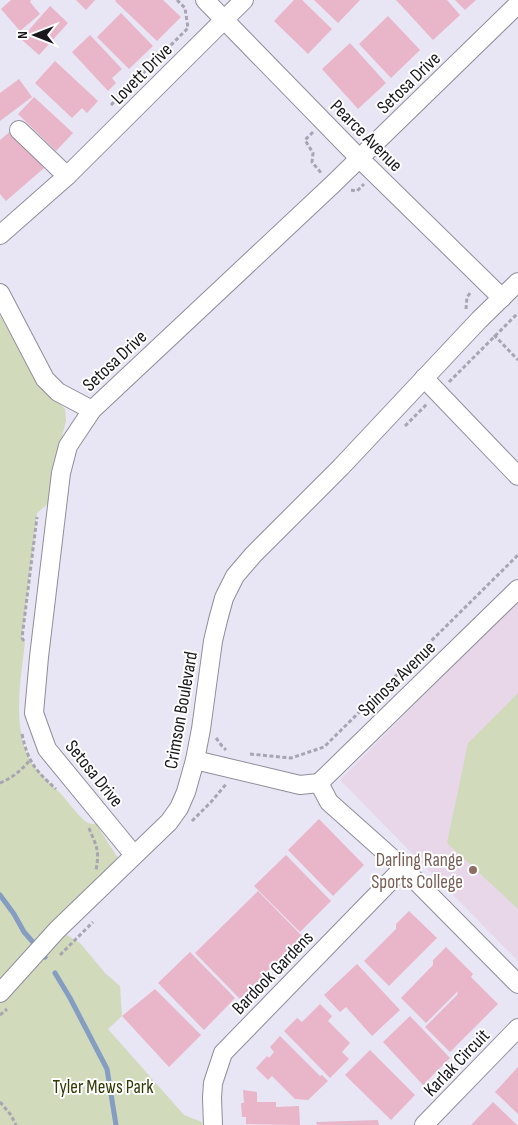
<svg xmlns="http://www.w3.org/2000/svg" width="518" height="1125" viewBox="0 0 518 1125" font-family="'Sofia Sans Condensed',sans-serif">
  <style>
    .education { fill: #e7d7e9 }
    .green { fill: #d1dabb }
    .lines { fill: none; stroke-linecap: round; stroke-linejoin: round }
    .stream { stroke: #859cc3; stroke-width: 5 }
    .building { fill: #e8b6c8 }
    .minor-casing { stroke: #908d9c; stroke-width: 20 }
    .path { stroke: #a8a5b2; stroke-width: 3; stroke-dasharray: 4 2.5; stroke-linecap: butt }
    .minor { stroke: #fff; stroke-width: 18 }
    .education-dot { fill: #8d6e63; stroke: #fff; stroke-width: 2 }
    .labels { text-anchor: middle; stroke-width: 4; stroke-linejoin: round; paint-order: stroke }
    .street-label { font-size: 19px; fill: #19181d; stroke: #fff }
    .education-label { font-size: 19px; fill: #785e54; stroke: #fff; text-anchor: end }
    .park-label { font-size: 19px; fill: #303a04; stroke: #fff }
  </style>
  <rect width="100%" height="100%" fill="#e8e5f5"/>
  <polygon class="education" points="518,600 518,961 340,780"/>
  <g class="green">
    <path d="M0,315L35,379L65,409L66,421L56,459L50,502L37,513L22,637L25,642C21,679 12,723 29,758C36,773 51,783 62,795C67,801 82,820 88,823C91,824 93,824 96,824L123,866L58,930L80,943L105,973L120,986L122,1016L108,1029L184,1115L202,1122V1125H0Z"/>
    <polygon points="518,693 518,909 447,843 468,743"/>
  </g>
  <g class="lines">
    <g class="stream">
      <polyline points="0,895 14,914 24,932 40,950 45,957"/>
      <polyline points="55,973 70,998 107,1069 116,1125"/>
    </g>
  </g>
  <g class="building">
    <polygon points="11,0 31,0 30,2 40,14 20,31 1,9"/>
    <polygon points="76,0 95,0 86,10"/>
    <polygon points="116,0 163,0 181,17 157,41 115,1"/>
    <polygon points="294,0 302,0 332,29 308,54 274,21"/>
    <polygon points="314,0 360,0 338,23"/>
    <polygon points="396,0 447,0 460,15 433,40"/>
    <polygon points="455,0 476,0 465,10"/>
    <polygon points="50,6 68,23 39,55 21,39"/>
    <polygon points="121,13 153,46 129,69 97,37"/>
    <polygon points="388,16 420,50 391,78 359,44"/>
    <polygon points="90,35 122,69 112,78 116,83 108,91 72,52"/>
    <polygon points="350,43 386,83 358,109 322,69"/>
    <polygon points="55,61 98,101 87,113 82,108 72,118 35,83"/>
    <polygon points="19,79 32,97 0,121 0,93"/>
    <polygon points="34,97 73,133 56,151 18,114"/>
    <polygon points="12,130 44,168 6,201 0,194 0,140"/>
    <polygon points="319,819 364,865 333,896 288,850"/>
    <polygon points="286,855 331,901 300,932 254,886"/>
    <polygon points="258,891 303,937 240,999 195,953"/>
    <polygon points="409,911 437,938 389,986 364,961 396,929 396,924"/>
    <polygon points="446,947 473,974 471,977 498,1004 450,1052 425,1027 457,995 458,991 426,1023 401,998 433,965 433,960"/>
    <polygon points="190,952 235,998 204,1030 158,983"/>
    <polygon points="357,964 400,1010 372,1036 346,1007 340,1012 324,995"/>
    <polygon points="155,989 201,1035 169,1067 122,1016"/>
    <polygon points="320,1004 332,1016 328,1021 350,1043 342,1052 349,1059 330,1078 284,1031 297,1018 302,1022"/>
    <polygon points="410,1016 450,1058 423,1085 383,1042"/>
    <polygon points="280,1036 320,1076 322,1075 328,1081 308,1100 295,1099 272,1076 268,1080 256,1068 267,1056 269,1058 274,1052 270,1047"/>
    <polygon points="370,1050 415,1095 391,1120 345,1075"/>
    <polygon points="518,1067 518,1114 495,1092"/>
    <polygon points="243,1090 257,1092 257,1102 276,1102 276,1107 299,1106 300,1125 246,1124 246,1117 242,1117 241,1103 244,1103"/>
    <polygon points="493,1102 517,1125 471,1125"/>
    <polygon points="378,1120 379,1125 317,1125 316,1122"/>
  </g>
  <g class="lines">
    <g class="minor-casing">
      <g id="minor">
        <polyline points="205,0 359,158 502,298"/>
        <polyline points="19,130 67,176"/>
        <polyline points="0,235 67,176 244,0"/>
        <polyline points="0,293 45,379 58,392 92,410"/>
        <polyline points="424,378 518,476"/>
        <polyline points="518,589 319,783 329,802 403,868 518,984"/>
        <polyline points="195,760 300,785 319,783"/>
        <polyline points="134,855 47,749 34,713 39,657 61,473 68,446 92,410 332,185 518,4"/>
        <polyline points="0,993 57,930 169,822 179,808 186,792 195,760 201,729 213,641 218,620 224,598 235,576 253,555 341,467 479,320 518,282"/>
        <polyline points="213,1125 212,1098 213,1083 223,1053 403,868"/>
        <polyline points="424,1125 518,1028"/>
      </g>
    </g>
    <g class="path">
      <polyline points="177,0 185,8 186,7"/>
      <polyline points="111,105 188,28 185,8"/>
      <polyline points="313,132 305,140 313,153 312,162 322,174"/>
      <polyline points="351,190 357,191 364,184"/>
      <polyline points="466,309 467,297 471,292"/>
      <polyline points="494,335 518,360"/>
      <polyline points="449,382 518,313"/>
      <polyline points="405,426 427,404"/>
      <polyline points="24,641 22,638 37,517"/>
      <path d="M22,734C28,762 35,770 56,789"/>
      <polyline points="216,738 222,746 226,750"/>
      <polyline points="250,754 291,758 324,747 518,555"/>
      <path d="M0,783C12,778 22,770 30,760"/>
      <polyline points="192,821 211,802 227,783"/>
      <path d="M89,828C96,846 100,849 96,870"/>
      <polyline points="60,955 93,922"/>
      <polyline points="0,1015 7,1009"/>
      <polyline points="0,1102 11,1115 16,1125"/>
    </g>
    <use href="#minor" class="minor"/>
  </g>
  <circle class="education-dot" cx="473" cy="870" r="5"/>
  <g class="labels">
    <g class="street-label">
      <text transform="translate(141 73) rotate(-45)" y="7">Lovett Drive</text>
      <text transform="translate(408 82) rotate(-44)" y="7">Setosa Drive</text>
      <text transform="translate(367 135) rotate(45)" y="7">Pearce Avenue</text>
      <text transform="translate(114 360) rotate(-43)" y="7">Setosa Drive</text>
      <text transform="translate(396 678) rotate(-44)" y="7">Spinosa Avenue</text>
      <text transform="translate(180 710) rotate(-80)" y="7">Crimson Boulevard</text>
      <text transform="translate(95 773) rotate(51)" y="7">Setosa Drive</text>
      <text transform="translate(272 972) rotate(-46)" y="7">Bardook Gardens</text>
      <text transform="translate(456 1062) rotate(-46)" y="7">Karlak Circuit</text>
    </g>
    <g class="education-label">
      <text x="463" y="866">Darling Range<tspan x="463" dy="22">Sports College</tspan></text>
    </g>
    <g class="park-label">
      <text x="103" y="1093">Tyler Mews Park</text>
    </g>
  </g>
  <g transform="translate(35 35) rotate(270)" stroke="#ffffff" stroke-width="4" paint-order="stroke">
  <path d="M0-4L9 19L0 12L-9 19Z" fill="#19181d"/>
  <text y="-8" font-size="14" font-weight="bold" text-anchor="middle" fill="#19181d">N</text>
  </g>
</svg>
